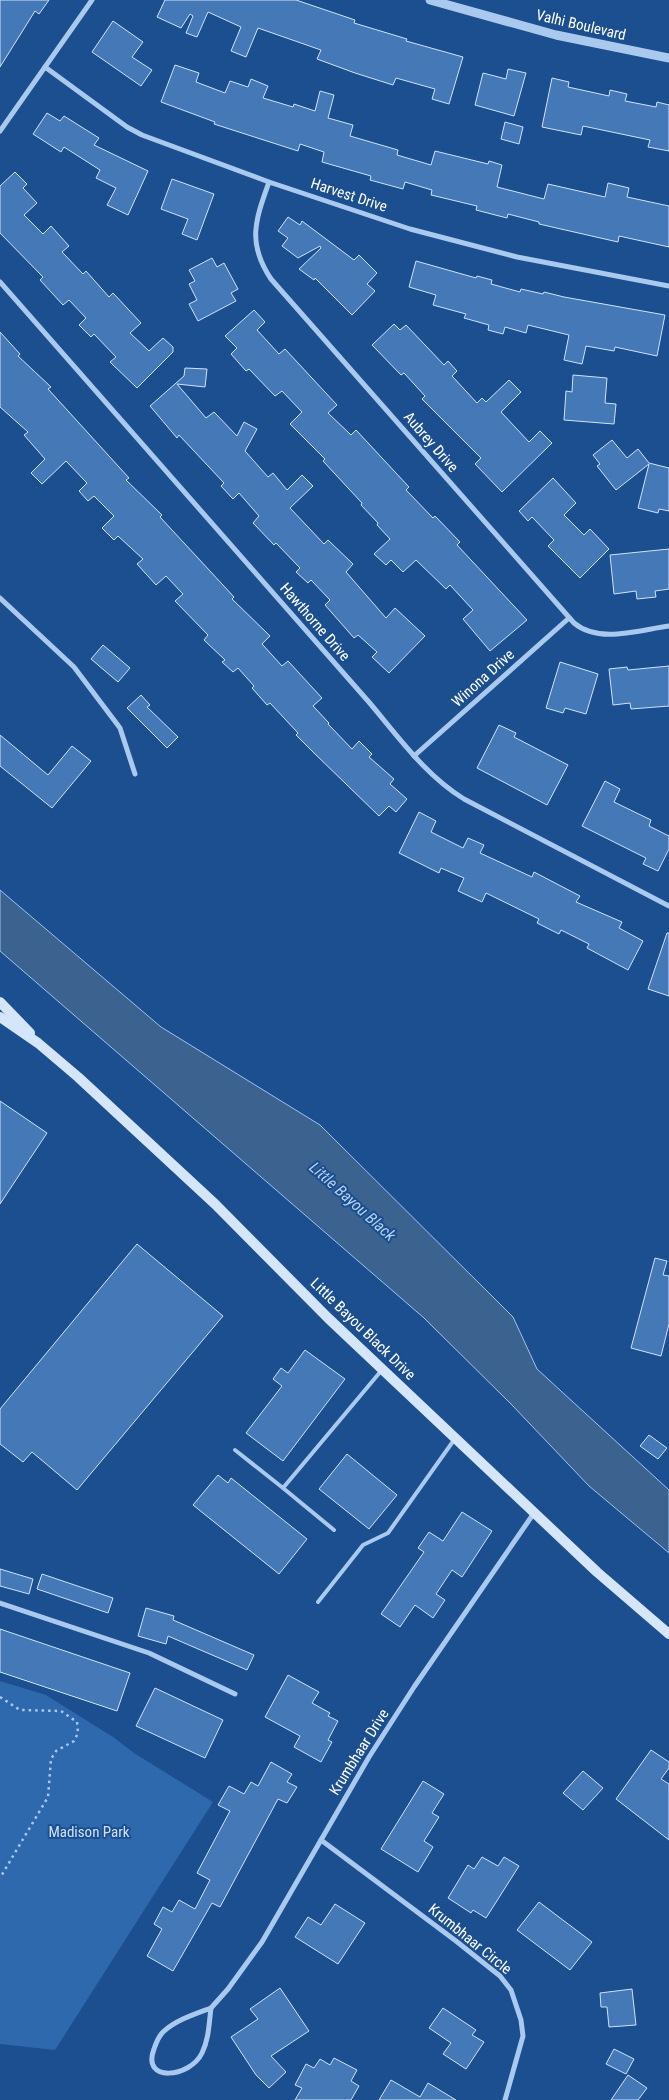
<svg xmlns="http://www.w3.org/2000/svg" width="669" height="2100" viewBox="0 0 669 2100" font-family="'Roboto Condensed',sans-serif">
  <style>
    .green { fill: #2e69ad }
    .water { fill: #3c6290; stroke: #9cc4f0 }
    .building { fill: #4478b7; stroke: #cfe3fa }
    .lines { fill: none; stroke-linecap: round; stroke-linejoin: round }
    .path { stroke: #a9c9ee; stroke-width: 2.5; stroke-dasharray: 2.5 4; stroke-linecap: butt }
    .service { stroke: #a9c9ee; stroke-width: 4 }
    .minor { stroke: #a9c9ee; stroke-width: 5 }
    .tertiary { stroke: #a9c9ee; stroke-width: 9 }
    .secondary { stroke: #d6e6fa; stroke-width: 10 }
    .labels { text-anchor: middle; stroke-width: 4; stroke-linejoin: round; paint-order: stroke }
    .street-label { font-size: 15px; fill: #fff; stroke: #1b4f8f }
    .park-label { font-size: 15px; fill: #cfe3fa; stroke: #1b4f8f }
    .water-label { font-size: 16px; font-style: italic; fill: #b5d3f5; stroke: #1b4f8f }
  </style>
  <rect width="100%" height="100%" fill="#1b4f8f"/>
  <polygon class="green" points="0,1681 46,1695 113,1737 134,1753 213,1802 55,2050 0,2044"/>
  <polygon class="water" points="0,890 161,1027 320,1125 513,1317 537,1369 669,1490 669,1553 589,1486 511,1404 424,1318 0,951"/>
  <g class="building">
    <polygon points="0,0 49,0 39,14 35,11 0,67"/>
    <polygon points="165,0 296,0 355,20 354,23 407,39 406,41 463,57 449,104 432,99 435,89 396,78 393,85 355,73 317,59 321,50 258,28 246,57 231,51 241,27 208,12 197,37 186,33 193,16 190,14 181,28 157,17"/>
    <polygon points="113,21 143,42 132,57 152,70 141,86 92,52"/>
    <polygon points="175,65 199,73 196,82 225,93 230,81 248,87 251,79 268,86 263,98 293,107 294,104 315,111 320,91 334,95 328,118 353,125 350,136 398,150 397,155 431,165 435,151 488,164 489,161 502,165 497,187 544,199 548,184 605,197 608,183 629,188 627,197 669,206 669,247 619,236 618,242 539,224 539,222 508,214 507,218 476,210 477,206 431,195 432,190 405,182 403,189 370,180 371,176 322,162 324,152 300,144 298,151 214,124 215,122 161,102"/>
    <polygon points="508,69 526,73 514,116 475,105 483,73 506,79"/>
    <polygon points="552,78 569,82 568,87 609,96 610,90 627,94 625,101 656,107 657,102 669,105 669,151 648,147 650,140 583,126 581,135 542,127"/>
    <polygon points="47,113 60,121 64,116 99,138 94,145 148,171 128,215 107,205 116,188 96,178 100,170 64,147 61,152 33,134"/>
    <polygon points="505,122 523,127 519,144 501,139"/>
    <polygon points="15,172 27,184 23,188 37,203 24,215 43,234 51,226 69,246 62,252 83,274 86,271 109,297 113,293 141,323 130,333 149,351 163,338 173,347 173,352 137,388 110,362 116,357 94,334 91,337 79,325 86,318 69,300 63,305 40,280 43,277 0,233 0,186"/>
    <polygon points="172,179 214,194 197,240 182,234 188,219 161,209"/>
    <polygon points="288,217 300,225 302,221 354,260 359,255 377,273 367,284 375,291 352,315 315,278 314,280 299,269 321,248 320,246 298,258 282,246 288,238 278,231"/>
    <polygon points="212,258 217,267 224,263 238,289 231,293 236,301 198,321 189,304 197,300 189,284 195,281 189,270"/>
    <polygon points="416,261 476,278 477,276 492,280 491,284 520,292 521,289 543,294 544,292 564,297 665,315 657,356 615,347 614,351 586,346 582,364 564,360 569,335 528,325 526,333 505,327 503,334 488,330 489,325 464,318 466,314 433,305 436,295 409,287"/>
    <polygon points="254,310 265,322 257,330 279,354 285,349 337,405 328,413 351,435 356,430 409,487 406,490 433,518 435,516 460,542 457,545 527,620 490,651 463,619 473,610 450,585 446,589 416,560 403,572 391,560 386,565 374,554 390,539 377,525 378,523 361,505 362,503 323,461 325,459 290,424 302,412 282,391 275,396 249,369 246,371 231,354 237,348 225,336"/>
    <polygon points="394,324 400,330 406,325 444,365 448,361 457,371 452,376 477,403 482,398 486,402 509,380 521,392 501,412 529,442 540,431 552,443 502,492 475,464 481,458 422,399 425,396 404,373 401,375 372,345"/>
    <polygon points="0,332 20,354 18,356 51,387 48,389 129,478 126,480 162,515 160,517 234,597 232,599 270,636 262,644 282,666 288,661 322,698 313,706 329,723 328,724 352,749 359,741 372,754 369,757 394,779 390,784 407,799 396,812 389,806 379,816 313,752 296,735 298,733 270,703 267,705 252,688 254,686 238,668 233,672 222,662 225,660 204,640 208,635 175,601 183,594 166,576 156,585 137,564 143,559 118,536 114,540 102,528 114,516 94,496 88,501 79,491 87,483 66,461 42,484 31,473 45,459 24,435 28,432 0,407"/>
    <polygon points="185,368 207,369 205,387 177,384 206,418 214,412 237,436 244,422 257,429 245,451 268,477 273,473 287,490 302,475 313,486 290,508 324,544 328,540 353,564 346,572 386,618 395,608 425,636 389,673 372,657 377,652 358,635 354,638 325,605 330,600 311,580 308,583 296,572 300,568 276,543 274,545 253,523 259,516 239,493 233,499 221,486 224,483 179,435 177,438 150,406 184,376"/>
    <polygon points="573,375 607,378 605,403 616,404 614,424 564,420 566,391 572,392"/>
    <polygon points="612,440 627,458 638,449 649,463 669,468 669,511 659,509 658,513 638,508 649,464 616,490 597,466 600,464 593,455"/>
    <polygon points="553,478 576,503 564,515 584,535 590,529 609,549 580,578 548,546 554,540 532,517 528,521 519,511"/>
    <polygon points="669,549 669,589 655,591 656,597 637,599 636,591 614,594 610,555"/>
    <polygon points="103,645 130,668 118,682 91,659"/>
    <polygon points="560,662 598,674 586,714 565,708 563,713 546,708"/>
    <polygon points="669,666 669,706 631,709 630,703 613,705 609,669 627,667 628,670"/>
    <polygon points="141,695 150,705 147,707 178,737 167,748 127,708"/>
    <polygon points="499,725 516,733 514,737 568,765 547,805 477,768"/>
    <polygon points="0,735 48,775 72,746 91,761 52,808 0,766"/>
    <polygon points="605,781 620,789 614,802 651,820 649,826 669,836 669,849 658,871 643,864 646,858 582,826"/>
    <polygon points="419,812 436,821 431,832 463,848 468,838 484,845 480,853 532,877 534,872 580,896 576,902 622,922 619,928 643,941 628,970 587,948 589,944 561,930 559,934 537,923 539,919 486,893 482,902 458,891 464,878 441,868 439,873 399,853"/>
    <polygon points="667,933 669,933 669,996 648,989"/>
    <polygon points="0,1101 47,1133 0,1204"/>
    <polygon points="137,1244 223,1316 77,1490 32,1452 23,1462 0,1444 0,1409"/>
    <polygon points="655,1258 667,1261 663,1275 669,1276 669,1324 661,1356 631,1348"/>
    <polygon points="305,1350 345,1379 283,1461 246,1433 282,1386 273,1379 281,1368 288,1373"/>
    <polygon points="649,1435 667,1448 658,1459 640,1446"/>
    <polygon points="347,1454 397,1495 369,1529 319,1489"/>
    <polygon points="218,1475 228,1483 231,1478 307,1539 279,1574 193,1505"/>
    <polygon points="462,1512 492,1531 462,1577 452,1570 436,1594 445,1600 433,1618 415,1605 400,1627 381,1614 424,1552 418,1548 429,1532 443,1541"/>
    <polygon points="0,1569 33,1579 29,1594 0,1586"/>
    <polygon points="42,1574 113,1598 108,1613 37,1589"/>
    <polygon points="146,1608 174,1616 173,1620 254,1655 247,1670 168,1636 166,1644 138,1636"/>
    <polygon points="0,1629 130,1673 117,1711 0,1672"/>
    <polygon points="288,1675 319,1692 312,1703 330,1713 328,1716 338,1721 328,1740 332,1742 321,1762 294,1747 300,1736 265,1717"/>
    <polygon points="155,1688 223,1720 205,1758 136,1726"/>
    <polygon points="651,1750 669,1762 669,1768 661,1779 669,1784 669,1840 616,1799"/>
    <polygon points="271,1762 292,1774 287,1782 297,1787 287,1803 278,1799 220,1907 212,1903 173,1971 147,1956 162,1929 154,1924 163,1907 172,1912 179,1900 195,1909 210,1880 197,1873 230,1811 218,1805 229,1786 244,1794 251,1782 258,1786"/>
    <polygon points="583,1771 603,1788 583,1810 563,1793"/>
    <polygon points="423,1781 444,1794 432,1813 439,1817 424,1841 433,1847 418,1872 381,1849"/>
    <polygon points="482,1857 498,1866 504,1857 519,1866 486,1918 473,1910 471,1913 448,1898 468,1865 474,1869"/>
    <polygon points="539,1902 592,1942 570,1970 517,1930"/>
    <polygon points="335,1904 365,1923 338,1964 295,1937 308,1917 321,1925"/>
    <polygon points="280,1988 309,2031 271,2056 286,2072 269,2088 256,2075 231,2037 258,2019 250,2009"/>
    <polygon points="632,1989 636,2025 609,2027 607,2007 601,2007 600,1993"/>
    <polygon points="443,2008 476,2030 472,2035 484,2042 466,2069 443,2054 451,2043 429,2028"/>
    <polygon points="614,2049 634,2059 626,2074 606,2064"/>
    <polygon points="334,2058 357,2070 351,2081 359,2086 351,2100 295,2100 302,2088 295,2085 306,2064 314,2068 320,2059 330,2065"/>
    <polygon points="628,2075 647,2088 638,2100 611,2100"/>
    <polygon points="391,2080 420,2097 428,2083 456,2100 379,2100"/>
  </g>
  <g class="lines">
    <polyline class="path" points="0,1697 20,1710 61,1711 77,1722 78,1733 74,1741 56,1751 51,1759 48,1797 0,1878"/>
    <g class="service">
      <polyline points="235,1450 283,1488 381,1371"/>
      <polyline points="283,1488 334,1530"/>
      <polyline points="318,1602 363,1545 388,1533 454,1440"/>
    </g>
    <g class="minor">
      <polyline points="45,67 127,127 142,135 269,182 410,229 517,257 669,286"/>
      <polyline points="0,131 92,0"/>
      <path d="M269,182C255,221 247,243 271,279L574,623C599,644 639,630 669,626"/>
      <path d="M0,282L368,701C398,736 424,774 464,799L669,906"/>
      <polyline points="0,598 74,667 120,728 135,774"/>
      <polyline points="414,756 569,618"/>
      <polyline points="0,1603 149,1653 235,1694"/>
      <polyline points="321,1840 456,1941 500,1976 511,1990 521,2020 523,2036 505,2100"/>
      <polyline points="211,2008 228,1989 262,1942 369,1757 414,1687 534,1513"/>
      <path d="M211,2008C209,2023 209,2039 202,2053C190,2078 141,2083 154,2049C156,2043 158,2037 163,2032C176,2020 195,2014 211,2008Z"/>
    </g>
    <polyline class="tertiary" points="430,0 556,35 669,58"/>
    <g class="secondary">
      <polyline points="0,1002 30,1033"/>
      <polyline points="0,1017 38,1043 78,1077 215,1204 328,1318 597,1572 669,1634"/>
    </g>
  </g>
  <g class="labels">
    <g class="street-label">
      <text transform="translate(581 25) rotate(13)" y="5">Valhi Boulevard</text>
      <text transform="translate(349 195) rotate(18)" y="5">Harvest Drive</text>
      <text transform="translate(431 442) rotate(49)" y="5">Aubrey Drive</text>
      <text transform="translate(315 622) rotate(49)" y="5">Hawthorne Drive</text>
      <text transform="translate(483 678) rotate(-42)" y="5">Winona Drive</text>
      <text transform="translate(363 1329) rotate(44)" y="5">Little Bayou Black Drive</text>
      <text transform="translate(359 1752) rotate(-58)" y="5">Krumbhaar Drive</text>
      <text transform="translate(470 1939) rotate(39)" y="5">Krumbhaar Circle</text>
    </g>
    <g class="park-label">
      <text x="89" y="1837">Madison Park</text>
    </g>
    <g class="water-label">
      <text transform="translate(353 1201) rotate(42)" y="6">Little Bayou Black</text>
    </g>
  </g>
</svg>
